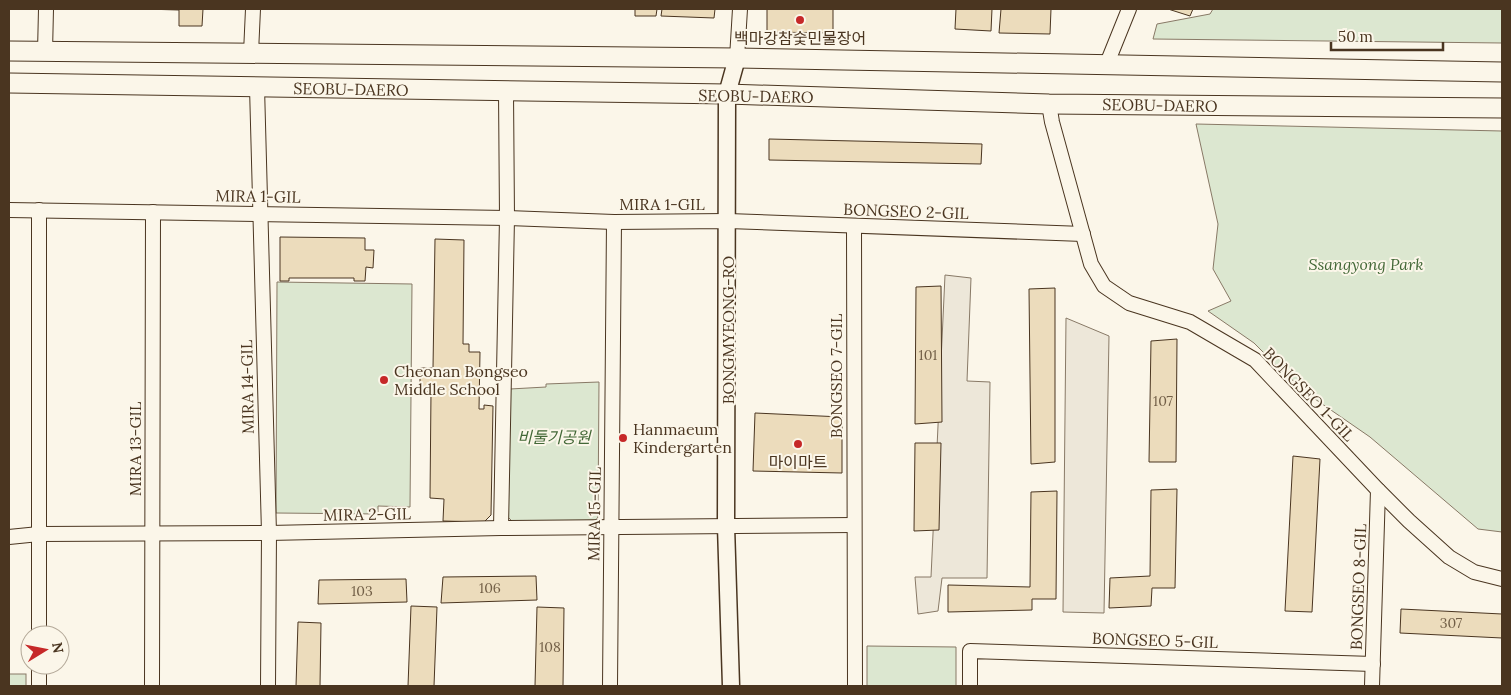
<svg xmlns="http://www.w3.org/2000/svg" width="1511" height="695" viewBox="0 0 1511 695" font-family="Lora,'Noto Sans KR',serif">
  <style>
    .green { fill: #dce7d0; stroke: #887966 }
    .parking { fill: #ede7d9; stroke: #887966 }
    .building { fill: #ecdcbc; stroke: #4a3520 }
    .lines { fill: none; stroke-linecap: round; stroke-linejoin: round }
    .minor-casing { stroke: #4a3520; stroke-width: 16 }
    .tertiary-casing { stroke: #4a3520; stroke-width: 19 }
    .secondary-casing { stroke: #4a3520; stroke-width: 21 }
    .minor { stroke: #fbf6e9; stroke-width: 14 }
    .tertiary { stroke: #fbf6e9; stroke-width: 16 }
    .secondary { stroke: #fbf6e9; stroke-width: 19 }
    .poi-dot { fill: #c62828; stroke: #fbf6e9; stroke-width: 2 }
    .labels { text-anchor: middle; stroke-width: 4; stroke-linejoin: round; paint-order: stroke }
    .number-label { font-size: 14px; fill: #725f47 }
    .poi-label { font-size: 16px; fill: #4a3520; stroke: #fbf6e9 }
    .street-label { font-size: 16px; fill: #4a3520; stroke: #fbf6e9 }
    .park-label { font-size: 16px; font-style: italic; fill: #436837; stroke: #fbf6e9 }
  </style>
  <rect width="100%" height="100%" fill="#fbf6e9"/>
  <g class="green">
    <polygon points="1213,9 1502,9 1502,43 1153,39 1157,24 1210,14"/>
    <polygon points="1196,124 1502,131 1502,532 1478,529 1370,437 1315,399 1284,373 1254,343 1208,311 1231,301 1213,269 1218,224"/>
    <polygon points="277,282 412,284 410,507 378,506 378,514 276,513"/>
    <polygon points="599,382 598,517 593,524 515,524 508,517 510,389 546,387 546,384"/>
    <polygon points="867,646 956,647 956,686 867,686"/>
    <rect x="9" y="674" width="17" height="12"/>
  </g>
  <g class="parking">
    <polygon points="945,275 971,278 967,381 990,382 987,578 942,578 938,611 918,614 915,577 931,577"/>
    <polygon points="1066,318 1109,336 1104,613 1063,612"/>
  </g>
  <g class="building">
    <polygon points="144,9 203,9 202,26 179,26 179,10"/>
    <polygon points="635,9 657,9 656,16 635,16"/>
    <polygon points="662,9 715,9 714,18 661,16"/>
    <polygon points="767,9 833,9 833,33 767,32"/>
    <polygon points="956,9 992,9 991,31 955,29"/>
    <polygon points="1001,9 1051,9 1050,34 999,33"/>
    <polygon points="1168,9 1193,9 1190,16"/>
    <polygon points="769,139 982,144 981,164 769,160"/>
    <polygon points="280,237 365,238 365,250 374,250 373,268 366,267 365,281 354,281 354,278 289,278 289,281 280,281"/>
    <polygon points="435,239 464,240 463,344 469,344 469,352 480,352 479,409 484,409 484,405 493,406 491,515 484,522 443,521 444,499 430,498 431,392 420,391 420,368 433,368"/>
    <polygon points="941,286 942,422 915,424 916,287"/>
    <polygon points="1055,288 1055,462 1031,464 1029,289"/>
    <polygon points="1177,339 1176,462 1149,462 1151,341"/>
    <polygon points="755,413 842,417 842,473 753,471"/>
    <polygon points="915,443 941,443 939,530 914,531"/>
    <polygon points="1293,456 1320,459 1312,612 1285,611"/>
    <polygon points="1177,489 1175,588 1152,588 1151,606 1109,608 1110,578 1150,576 1151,490"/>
    <polygon points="1057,491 1056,599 1032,599 1032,610 948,612 948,585 1030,587 1031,492"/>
    <polygon points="536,576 537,600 441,603 443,577"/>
    <polygon points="406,579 407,602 318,604 319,580"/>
    <polygon points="411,606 437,607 434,686 408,686"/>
    <polygon points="537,607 564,608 563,686 535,686"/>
    <polygon points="1401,609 1502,614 1502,638 1400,633"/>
    <polygon points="298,622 321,623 320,686 296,686"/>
  </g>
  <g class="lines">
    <g class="minor-casing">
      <g id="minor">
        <polyline points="45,52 46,9"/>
        <polyline points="251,53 253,9"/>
        <polyline points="737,58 740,9"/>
        <polyline points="1106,66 1129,9"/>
        <polyline points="257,87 269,533 268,686"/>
        <polyline points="1049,104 1052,122 1091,264 1104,286 1129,303 1190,322 1255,360 1378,490 1409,521 1449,557 1474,572 1502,579"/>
        <polyline points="9,210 507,218 614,222 728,221 1083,234"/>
        <polyline points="39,210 39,635"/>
        <polyline points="854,226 855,686"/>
        <polyline points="501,528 507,218 506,92"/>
        <polyline points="9,537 39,534 269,533 501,528 854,525"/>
        <polyline points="39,665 39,686"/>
        <polyline points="152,686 153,212"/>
        <polyline points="610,686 614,222"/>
        <polyline points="970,686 970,651 1373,664"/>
        <polyline points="1372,686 1378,490"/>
      </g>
    </g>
    <g class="tertiary-casing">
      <polyline id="tertiary" points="731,686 726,526 727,94 737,58"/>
    </g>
    <g class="secondary-casing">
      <g id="secondary">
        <polyline points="9,51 737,58 1502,72"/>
        <polyline points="9,83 727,94 1049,104 1502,108"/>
      </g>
    </g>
    <use href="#minor" class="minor"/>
    <use href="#tertiary" class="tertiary"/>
    <use href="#secondary" class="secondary"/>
  </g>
  <g class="poi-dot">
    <circle cx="800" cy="20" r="5"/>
    <circle cx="384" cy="380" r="5"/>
    <circle cx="623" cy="438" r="5"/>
    <circle cx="798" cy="444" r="5"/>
  </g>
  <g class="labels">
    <g class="number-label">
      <text x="928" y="360">101</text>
      <text x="1163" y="406">107</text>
      <text x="490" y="593">106</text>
      <text x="362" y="596">103</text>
      <text x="1451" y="628">307</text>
      <text x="550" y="652">108</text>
    </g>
    <g class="poi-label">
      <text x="800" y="44">백마강참숯민물장어</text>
      <text x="394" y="377" text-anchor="start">Cheonan Bongseo<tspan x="394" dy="18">Middle School</tspan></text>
      <text x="633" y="435" text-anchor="start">Hanmaeum<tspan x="633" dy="18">Kindergarten</tspan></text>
      <text x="798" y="468">마이마트</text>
    </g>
    <g class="street-label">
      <text transform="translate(351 89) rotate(1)" y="6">SEOBU-DAERO</text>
      <text transform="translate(756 96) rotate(1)" y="6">SEOBU-DAERO</text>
      <text transform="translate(1160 105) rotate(1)" y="6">SEOBU-DAERO</text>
      <text transform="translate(258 196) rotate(1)" y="6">MIRA 1-GIL</text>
      <text x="662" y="210">MIRA 1-GIL</text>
      <text transform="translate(906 211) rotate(2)" y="6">BONGSEO 2-GIL</text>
      <text transform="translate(728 330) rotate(-90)" y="6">BONGMYEONG-RO</text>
      <text transform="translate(836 376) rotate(-90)" y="6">BONGSEO 7-GIL</text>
      <text transform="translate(247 387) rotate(-91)" y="6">MIRA 14-GIL</text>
      <text transform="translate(1309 394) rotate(46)" y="6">BONGSEO 1-GIL</text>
      <text transform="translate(135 449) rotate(-90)" y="6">MIRA 13-GIL</text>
      <text transform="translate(367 514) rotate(-1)" y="6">MIRA 2-GIL</text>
      <text transform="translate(594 514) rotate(-89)" y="6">MIRA 15-GIL</text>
      <text transform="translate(1358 587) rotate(-88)" y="6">BONGSEO 8-GIL</text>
      <text transform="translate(1155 640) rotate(2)" y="6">BONGSEO 5-GIL</text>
    </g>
    <g class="park-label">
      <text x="1366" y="270">Ssangyong Park</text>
      <text x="554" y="443">비둘기공원</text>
    </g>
  </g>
  <rect width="1511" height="695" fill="none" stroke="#4a3520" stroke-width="20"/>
  <g transform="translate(45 650) rotate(80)"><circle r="24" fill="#fbf6e9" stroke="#b4a999"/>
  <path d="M0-4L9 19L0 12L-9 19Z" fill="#c62828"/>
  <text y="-8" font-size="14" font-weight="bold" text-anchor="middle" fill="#4a3520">N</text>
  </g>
  <path d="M1331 42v8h112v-8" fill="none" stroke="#4a3520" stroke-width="2.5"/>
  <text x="1338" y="42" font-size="15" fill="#4a3520" stroke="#fbf6e9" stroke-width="4" paint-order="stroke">50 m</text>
</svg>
